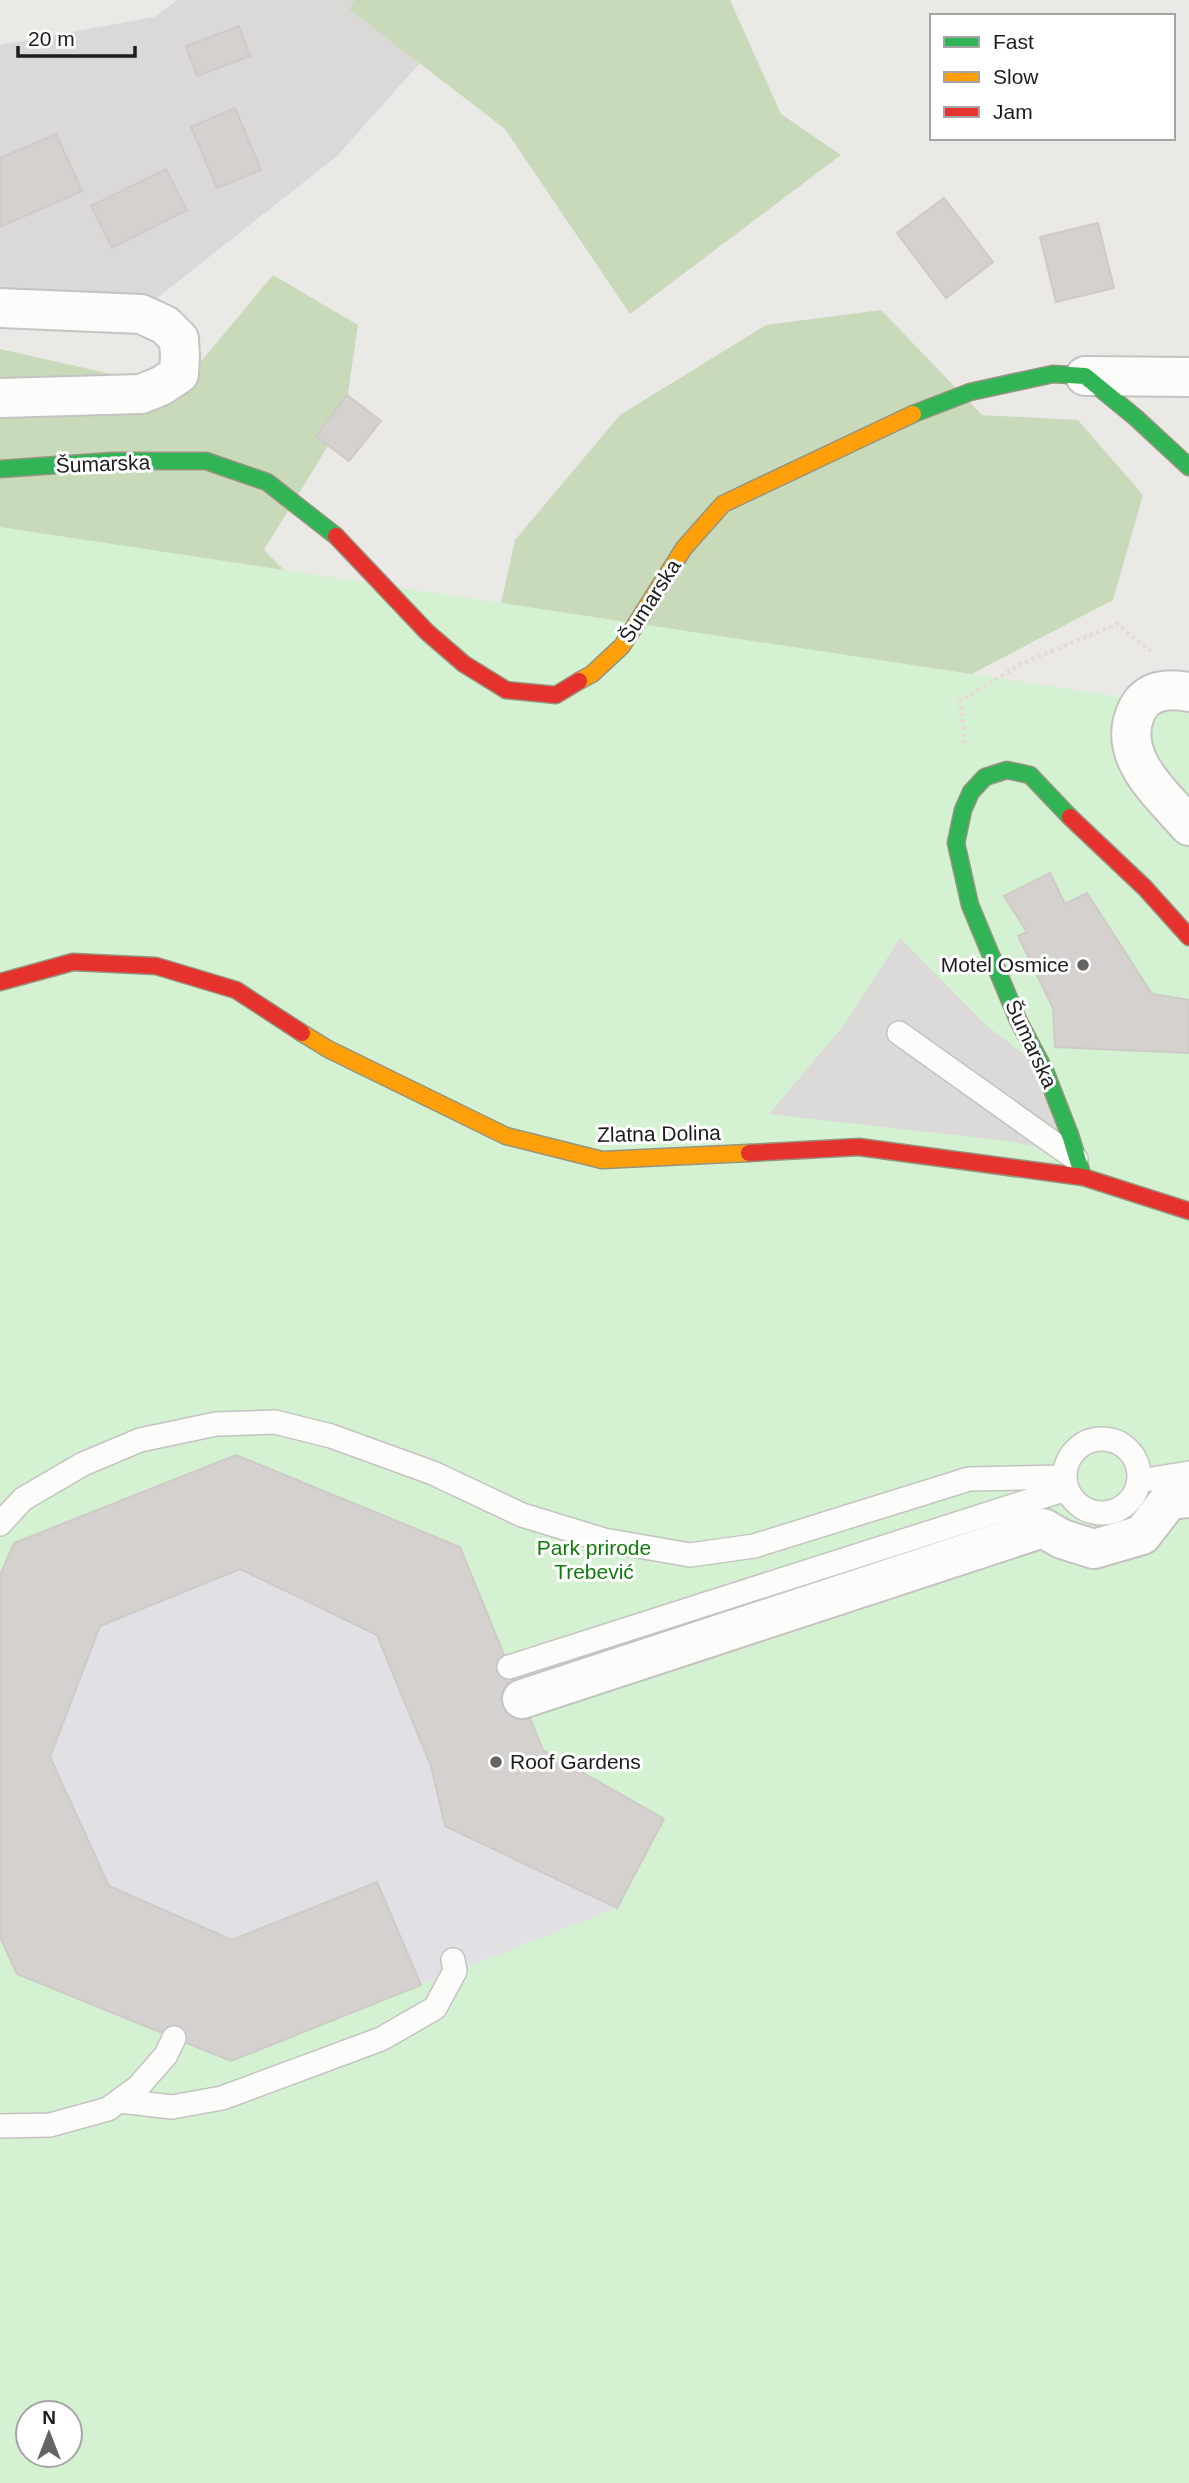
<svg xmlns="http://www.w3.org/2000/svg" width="1189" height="2483" viewBox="0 0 1189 2483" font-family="Helvetica,sans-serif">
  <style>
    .residential { fill: #dad9d7 }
    .forest { fill: #c9dabb }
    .park { fill: #d4f2d1; fill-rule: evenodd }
    .parking { fill: #dbdad9 }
    .plaza { fill: #e0e0e5 }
    .building { fill: #d4d1ce; stroke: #cecac7; stroke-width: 2 }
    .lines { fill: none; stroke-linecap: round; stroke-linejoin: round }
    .lane-casing { stroke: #c4c3c2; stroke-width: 26 }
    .street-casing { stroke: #c4c3c2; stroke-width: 42 }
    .fast-casing { stroke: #95947e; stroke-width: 19 }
    .slow-casing { stroke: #95947e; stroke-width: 19 }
    .jam-casing { stroke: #95947e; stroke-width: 19 }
    .path { stroke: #ead9d8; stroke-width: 4.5; stroke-dasharray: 3.5 3.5; stroke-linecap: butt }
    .lane { stroke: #fcfcfb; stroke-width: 23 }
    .street { stroke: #fcfcfb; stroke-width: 38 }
    .fast { stroke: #30b455; stroke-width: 16 }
    .slow { stroke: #ff9f0a; stroke-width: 16 }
    .jam { stroke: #e5322d; stroke-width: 16 }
    .poi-dot { fill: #656463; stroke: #fff; stroke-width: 2.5 }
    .labels { text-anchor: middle; stroke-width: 6; stroke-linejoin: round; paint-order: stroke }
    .street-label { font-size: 21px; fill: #1d1d1d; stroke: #fff }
    .poi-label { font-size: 21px; fill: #1d1d1d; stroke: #fff; text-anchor: end }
    .park-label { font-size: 21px; fill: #117b0b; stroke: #fff }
  </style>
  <rect width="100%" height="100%" fill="#ebe9e6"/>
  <polygon class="residential" points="177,0 476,0 337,156 128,321 0,308 0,45 154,17"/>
  <g class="forest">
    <polygon points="355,0 730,0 781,114 841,155 630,314 505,129 349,9"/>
    <polygon points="273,275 358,325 344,420 264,550 344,630 494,635 515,540 620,415 766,325 881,310 982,415 1078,420 1143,495 1113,600 922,700 0,823 0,349 178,389"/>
  </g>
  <path class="park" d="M0,527L1189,707V2483H0ZM28,2413H70V2455H28Z"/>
  <polygon class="parking" points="900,938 986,1025 1045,1071 1076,1154 1007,1141 769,1114 844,1025"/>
  <polygon class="plaza" points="240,1569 377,1635 431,1766 445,1826 617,1908 421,1985 377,1882 232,1940 109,1886 50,1757 100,1626"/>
  <g class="building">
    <polygon points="239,26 250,56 197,76 186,46"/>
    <polygon points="235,108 261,170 217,188 191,127"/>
    <polygon points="56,134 82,191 0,227 0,158"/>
    <polygon points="166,169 187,210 112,248 91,206"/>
    <polygon points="944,198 993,262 946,298 897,233"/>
    <polygon points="1098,223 1114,288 1056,302 1040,237"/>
    <polygon points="347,395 381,421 349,461 316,436"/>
    <polygon points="1050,873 1065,904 1087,893 1152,994 1189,1000 1189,1053 1055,1047 1053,1008 1018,936 1027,932 1004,896"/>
    <polygon points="236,1455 460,1547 543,1750 664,1819 617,1908 445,1826 431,1766 377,1635 240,1569 100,1626 50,1757 109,1886 232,1940 377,1882 421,1985 231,2061 17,1974 0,1937 0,1575 14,1543"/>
  </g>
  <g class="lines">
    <g class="lane-casing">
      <g id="lane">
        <polyline points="899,1033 1076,1159"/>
        <circle cx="1102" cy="1476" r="37"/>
        <polyline points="1139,1481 1189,1473"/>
        <polyline points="0,1524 23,1499 83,1464 140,1440 216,1424 275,1422 331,1436 433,1473 522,1515 604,1540 690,1555 754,1546 969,1479 1064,1477"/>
        <polyline points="509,1667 1066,1489"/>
        <polyline points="120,2101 172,2107 222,2098 381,2039 435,2008 455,1971 453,1960"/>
        <polyline points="0,2126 50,2125 108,2109 138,2087 166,2055 174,2038"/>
      </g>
    </g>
    <g class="street-casing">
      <g id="street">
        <polyline points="0,308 141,314 165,325 179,339 180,356 179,374 161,386 141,394 0,398"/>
        <polyline points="1085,376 1189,377"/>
        <path d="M1189,692C1169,688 1147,689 1137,710C1115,756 1161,793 1189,826"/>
        <polyline points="522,1699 1043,1528 1062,1539 1094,1549 1142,1535 1169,1500 1189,1498"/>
      </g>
    </g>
    <g class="fast-casing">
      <g id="fast">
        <polyline points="913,414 970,392 1053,374 1085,376 1135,417 1189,467"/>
        <polyline points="0,469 113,461 206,461 267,482 336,536"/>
        <polyline points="1070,817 1030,775 1007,770 985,777 971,792 963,810 956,843 970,905 1018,1020 1045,1071 1070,1135 1083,1177"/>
      </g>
    </g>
    <g class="slow-casing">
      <g id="slow">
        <polyline points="579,681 592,674 622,646 684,548 723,504 913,414"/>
        <polyline points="302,1033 328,1049 506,1136 602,1160 749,1153"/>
      </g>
    </g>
    <g class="jam-casing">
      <g id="jam">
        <polyline points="336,536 427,632 464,664 506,690 556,695 579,681"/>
        <polyline points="1070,817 1145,888 1189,937"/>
        <polyline points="0,982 73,962 156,966 236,990 302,1033"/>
        <polyline points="749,1153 859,1147 1083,1177 1189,1211"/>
      </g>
    </g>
    <polyline class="path" points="965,744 960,701 1021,664 1117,624 1152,652"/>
    <use href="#lane" class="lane"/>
    <use href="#street" class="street"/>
    <use href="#fast" class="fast"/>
    <use href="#slow" class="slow"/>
    <use href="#jam" class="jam"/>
  </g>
  <g class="poi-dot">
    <circle cx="1083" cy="965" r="7"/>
    <circle cx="496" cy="1762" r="7"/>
  </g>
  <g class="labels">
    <g class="street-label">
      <text transform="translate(103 464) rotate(-2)" y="7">Šumarska</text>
      <text transform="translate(650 601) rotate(-57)" y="7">Šumarska</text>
      <text transform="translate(1031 1044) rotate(65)" y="7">Šumarska</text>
      <text transform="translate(659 1134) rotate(-1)" y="7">Zlatna Dolina</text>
    </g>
    <g class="poi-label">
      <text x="1069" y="972">Motel Osmice</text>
      <text x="510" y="1769" text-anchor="start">Roof Gardens</text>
    </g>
    <g class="park-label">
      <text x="594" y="1555">Park prirode<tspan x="594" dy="24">Trebević</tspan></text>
    </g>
  </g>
  <rect x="930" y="14" width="245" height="126" fill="#ffffff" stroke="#a5a5a5" stroke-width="2"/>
  <rect x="944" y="37" width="35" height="10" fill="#30b455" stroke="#a5a5a5" stroke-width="2"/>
  <text x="993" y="49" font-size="21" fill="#1d1d1d">Fast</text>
  <rect x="944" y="72" width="35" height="10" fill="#ff9f0a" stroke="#a5a5a5" stroke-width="2"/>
  <text x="993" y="84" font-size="21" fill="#1d1d1d">Slow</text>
  <rect x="944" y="107" width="35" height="10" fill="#e5322d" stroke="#a5a5a5" stroke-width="2"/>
  <text x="993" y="119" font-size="21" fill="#1d1d1d">Jam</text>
  <g transform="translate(49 2434)"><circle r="33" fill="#ffffff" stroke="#a5a5a5" stroke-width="2"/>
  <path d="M0-5L12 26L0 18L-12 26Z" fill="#656463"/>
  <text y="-10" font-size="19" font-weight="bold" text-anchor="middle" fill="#1d1d1d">N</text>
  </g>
  <path d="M18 46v10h117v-10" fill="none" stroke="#1d1d1d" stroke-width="3.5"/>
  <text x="28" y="46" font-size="21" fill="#1d1d1d" stroke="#ffffff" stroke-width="5" paint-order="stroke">20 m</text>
</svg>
